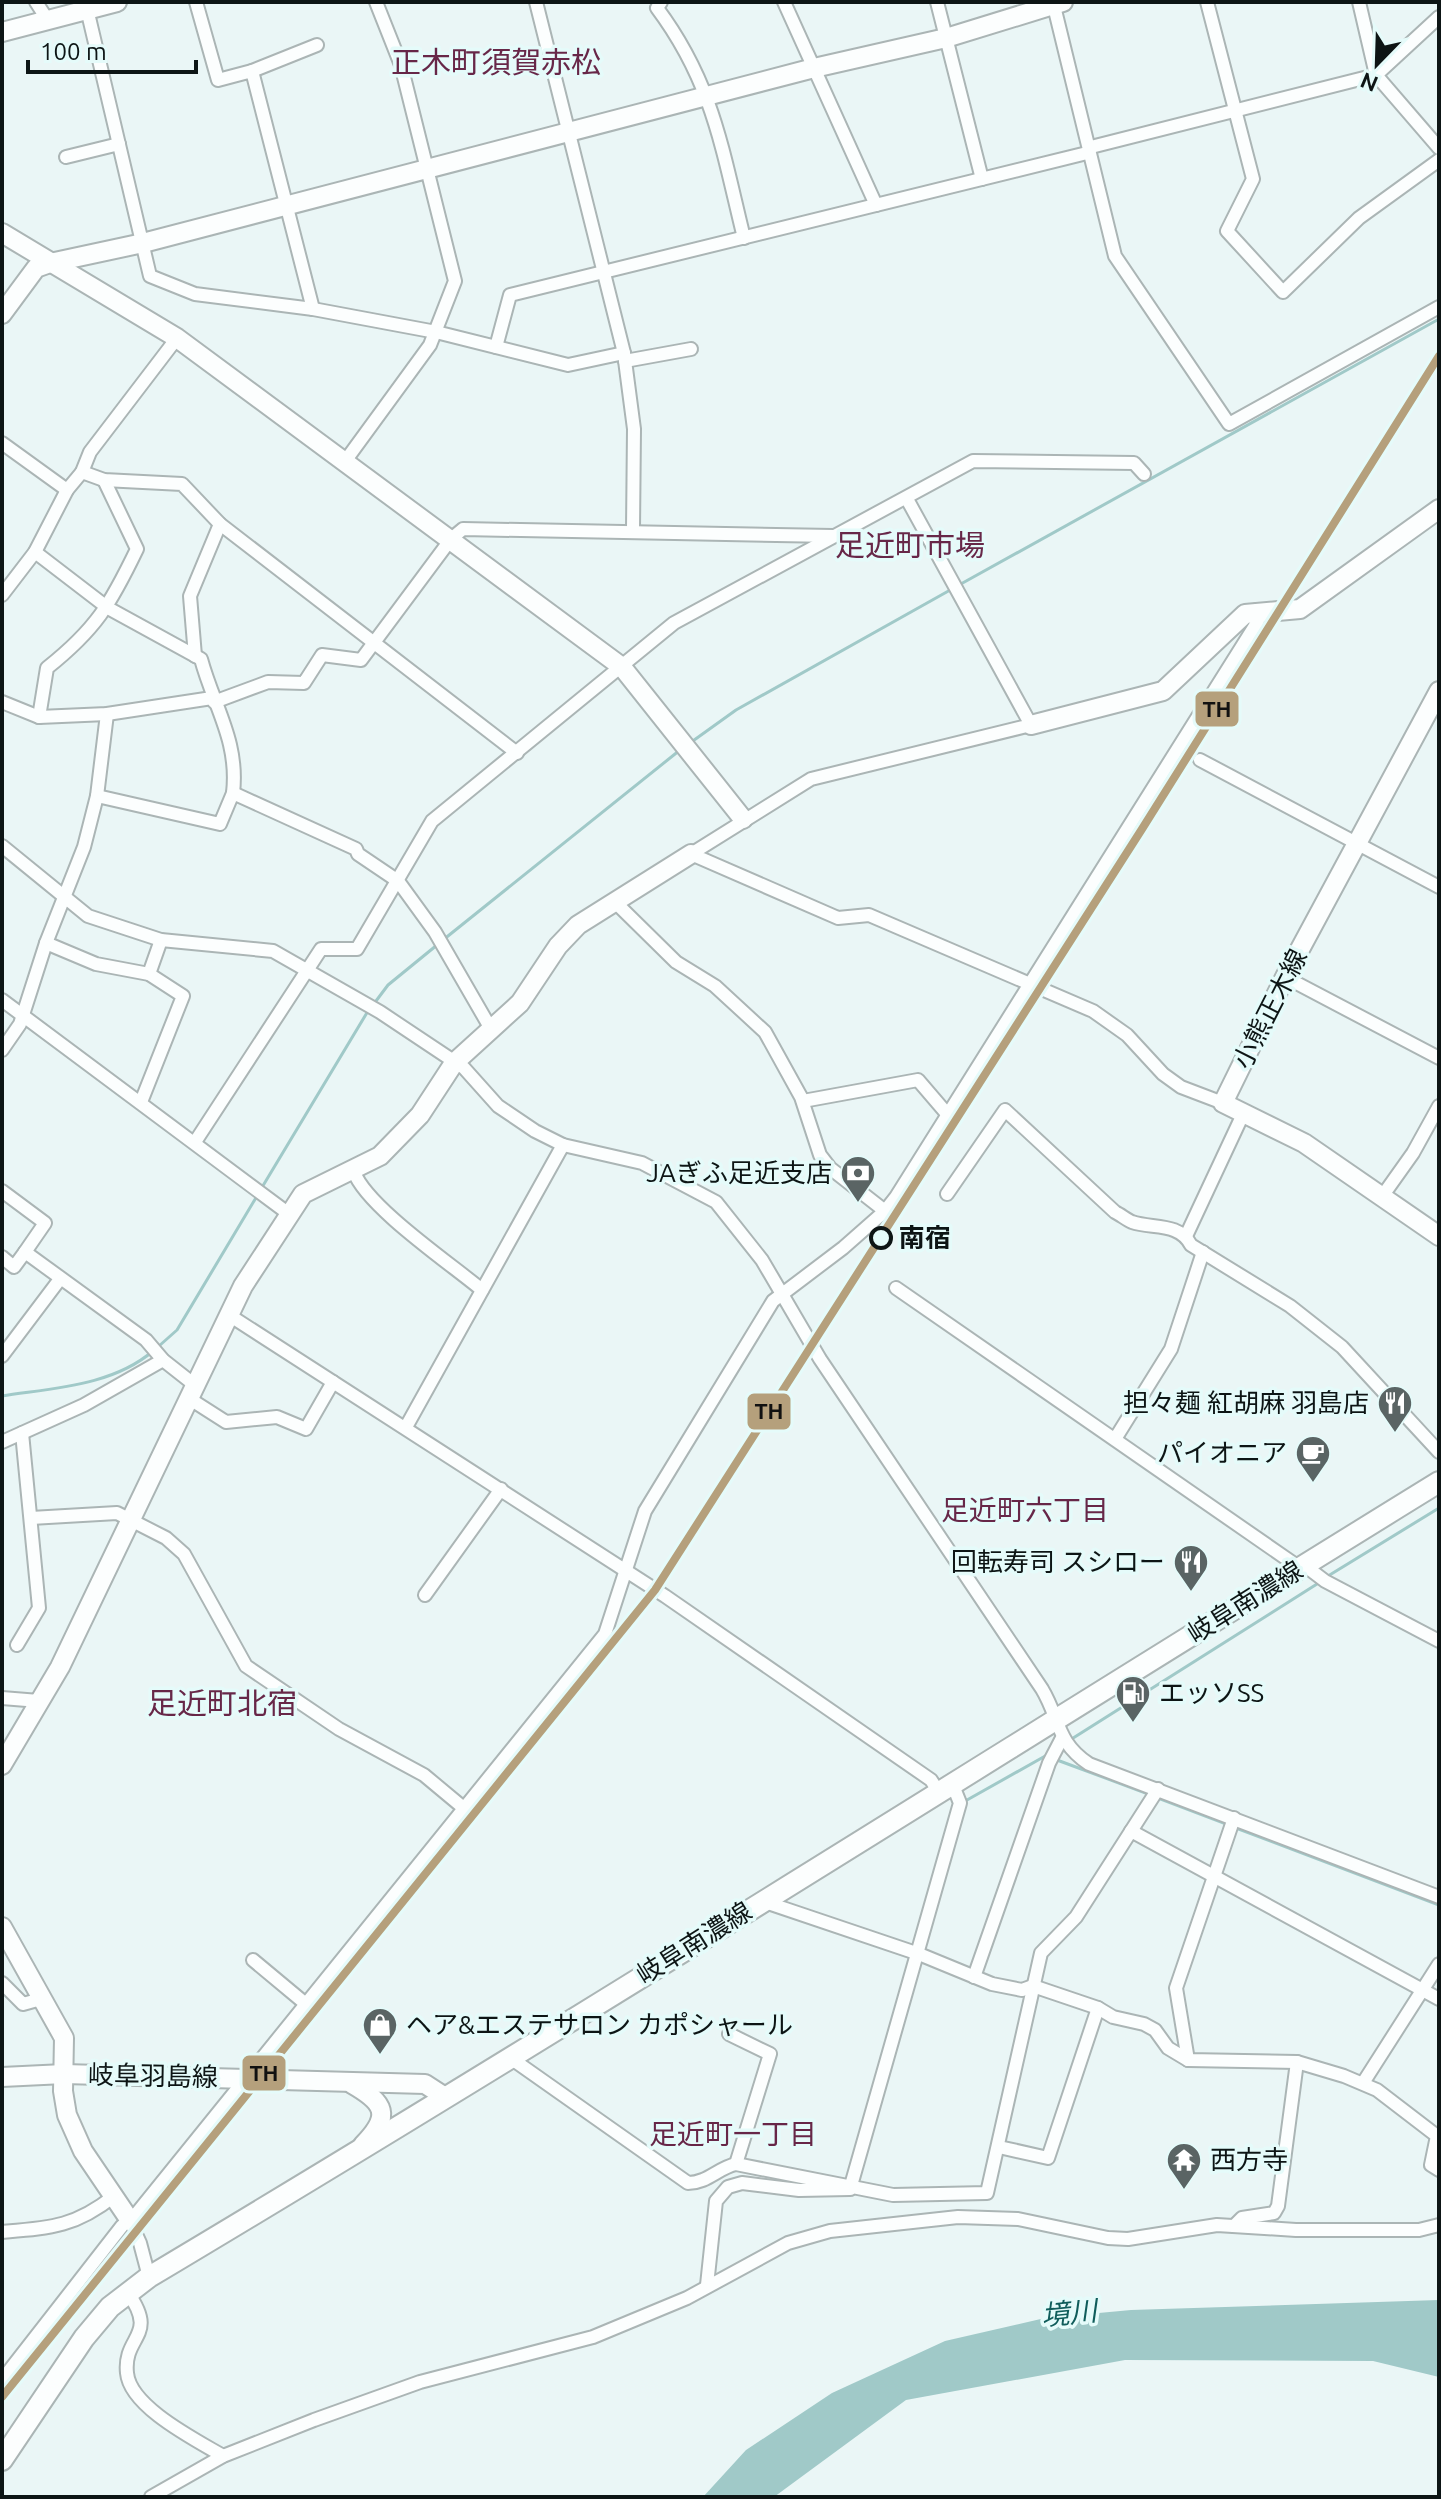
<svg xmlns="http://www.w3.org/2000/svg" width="1441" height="2499" viewBox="0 0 1441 2499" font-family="Ubuntu,'Noto Sans JP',sans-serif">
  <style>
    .water { fill: #a0c9c8 }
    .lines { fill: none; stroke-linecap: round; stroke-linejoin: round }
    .stream { stroke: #a0c9c8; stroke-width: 3 }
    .street-casing { stroke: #abb5b5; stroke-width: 16 }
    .secondary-casing { stroke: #abb5b5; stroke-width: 22 }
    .primary-casing { stroke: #abb5b5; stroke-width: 24 }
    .street { stroke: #fcfefe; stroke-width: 12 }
    .secondary { stroke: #fcfefe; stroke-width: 18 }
    .primary { stroke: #fcfefe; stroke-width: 20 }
    .rail-1-casing { stroke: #e5fbfa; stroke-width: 14 }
    .rail-1 { stroke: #b5a07c; stroke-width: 8 }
    .stop-dot { fill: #e5fbfa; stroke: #0d1515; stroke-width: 4 }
    .labels { text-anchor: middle; stroke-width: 7; stroke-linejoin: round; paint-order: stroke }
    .street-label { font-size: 26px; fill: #0d1515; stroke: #e5fbfa }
    .poi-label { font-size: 26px; fill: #0d1515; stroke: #e5fbfa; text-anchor: end }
    .stop-label { font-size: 26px; font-weight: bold; fill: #0d1515; stroke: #e5fbfa; text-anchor: start }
    .neighbourhood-label { font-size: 28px; fill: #672748; stroke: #e5fbfa }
    .water-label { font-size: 28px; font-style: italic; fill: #105d5b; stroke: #e5fbfa }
    .quarter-label { font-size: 30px; fill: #672748; stroke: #e5fbfa }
    .line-badge { stroke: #e5fbfa; stroke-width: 3 }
    .pale-badge-label { font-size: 22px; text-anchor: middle; font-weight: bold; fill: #111 }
  </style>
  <rect width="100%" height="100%" fill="#eaf6f6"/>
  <polygon class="water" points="1439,2300 1439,2377 1373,2361 1125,2360 906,2400 774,2497 703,2497 746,2450 832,2393 945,2341 1045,2318 1131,2310"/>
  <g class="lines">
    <g class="stream">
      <polyline points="959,585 1439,319"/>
      <polyline points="690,743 736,710 952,589"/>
      <polyline points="443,940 680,750"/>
      <polyline points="373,1005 388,985 437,945"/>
      <polyline points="261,1189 368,1011"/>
      <polyline points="159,1346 177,1330 257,1196"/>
      <path d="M2,1396C53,1388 112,1386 153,1351"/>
      <polyline points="1328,1576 1439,1508"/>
      <polyline points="1070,1740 1317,1584"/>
      <polyline points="1057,1760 1151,1795"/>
      <polyline points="1158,1798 1229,1825"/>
      <polyline points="967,1800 1047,1755"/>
      <polyline points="1236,1828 1439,1905"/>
    </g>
    <g class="street-casing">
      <g id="street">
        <polyline points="36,2 47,19"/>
        <polyline points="196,2 218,80 252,71 313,309"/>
        <polyline points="536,2 624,353 634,429 633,529"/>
        <path d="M661,2L657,8C713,83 722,149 744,238"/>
        <polyline points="784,2 876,205"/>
        <polyline points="937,2 982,179"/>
        <polyline points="1053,2 1115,256 1229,424 1439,307"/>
        <polyline points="1207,2 1253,179 1227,231 1283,292 1359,218 1439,160"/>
        <polyline points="1359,2 1376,75 1439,148"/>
        <polyline points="87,9 150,276 195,294 313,309 436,332 568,365 624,353"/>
        <polyline points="252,71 317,45"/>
        <polyline points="1091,147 1376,75 1439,17"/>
        <polyline points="66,157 119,144"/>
        <polyline points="496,347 510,295 1087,153"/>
        <polyline points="625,361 691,349"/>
        <polyline points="2,443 67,490"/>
        <polyline points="346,460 430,345 455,281 401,65 376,2"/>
        <polyline points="82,472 90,452 177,338"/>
        <polyline points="907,499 1031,725 811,779 691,854 838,918 869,915 1093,1011 1127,1035 1163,1074 1181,1087 1223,1103"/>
        <path d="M35,552L108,608L201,659C214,707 239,741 233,793"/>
        <polyline points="2,595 35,552 67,490 82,472 104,480 182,484 220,524 517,753"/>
        <polyline points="195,656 190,596 220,524"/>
        <polyline points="2,702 39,717 107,714 212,698"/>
        <polyline points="214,702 268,682 304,683 322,655 361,660 451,539 463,529 833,536"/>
        <path d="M39,717L47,668C96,629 110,605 137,549L104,480"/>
        <polyline points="1200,760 1439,887"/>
        <polyline points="97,796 220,824 233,793 356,849 358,854 398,881 435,932 491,1029"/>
        <path d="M2,846L88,916L161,940L273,951L380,1012L464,1068L498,1106L535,1131L563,1145L642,1163L716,1202L762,1260L820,1359L1042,1689C1060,1719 1056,1742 1089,1764L1439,1897"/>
        <polyline points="614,901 676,962 715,986 765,1032 801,1097 820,1155 830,1168 885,1211"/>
        <polyline points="46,943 96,964 149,974 183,996 141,1102"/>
        <polyline points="149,974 161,940"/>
        <polyline points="1285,977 1439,1058"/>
        <polyline points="2,1000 289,1214"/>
        <polyline points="2,1050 20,1024 46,943 84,847 97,796 107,714"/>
        <polyline points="803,1101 918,1080 948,1115"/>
        <polyline points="195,1142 321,949 357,949 432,821 674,623 973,461 1134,463 1144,474"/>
        <path d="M354,1172C367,1207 451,1264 482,1290"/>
        <polyline points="2,1191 45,1223 25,1252"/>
        <path d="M947,1194L1005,1110L1115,1212C1121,1215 1127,1220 1132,1222C1152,1229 1179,1222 1191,1245L1290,1306L1342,1347L1439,1452"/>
        <polyline points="1381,1198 1413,1153 1439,1106"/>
        <polyline points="1186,1236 1244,1112"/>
        <polyline points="2,1257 14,1267 25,1252 146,1340 163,1360 196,1386"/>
        <polyline points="896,1288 1300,1568"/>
        <polyline points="229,1315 665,1596 931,1780 938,1791"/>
        <polyline points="2,1356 60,1279"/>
        <polyline points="190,1399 226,1422 277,1417 306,1429 333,1382"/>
        <polyline points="406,1427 563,1145"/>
        <polyline points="1115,1439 1171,1349 1203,1252"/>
        <polyline points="2,1442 84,1405 163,1360"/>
        <polyline points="31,1518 117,1513 166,1538 184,1554 246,1666 339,1729 424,1775 466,1810"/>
        <polyline points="1304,1565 1325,1581 1439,1641"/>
        <polyline points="425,1595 501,1489"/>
        <polyline points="17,1645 39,1608 22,1433"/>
        <polyline points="2,1698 39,1701"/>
        <polyline points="1131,1831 1439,1999"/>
        <polyline points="762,1901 919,1954 992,1984 1022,1990 1033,1986 1098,2008 1113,2017 1144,2024 1155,2030 1168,2048 1188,2060 1297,2062 1344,2076 1377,2090 1437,2136 1431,2165 1439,2170"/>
        <polyline points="253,1960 307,2005"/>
        <polyline points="974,1977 1049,1763 1062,1738"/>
        <polyline points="2,1983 23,2004 41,1999"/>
        <polyline points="729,2034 770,2054 736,2164"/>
        <path d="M512,2059L688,2183C707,2183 718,2168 736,2164L893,2195L987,2193L1041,1953L1076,1917L1158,1789"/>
        <polyline points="1188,2060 1176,1988 1234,1818"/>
        <polyline points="1363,2083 1439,1964"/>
        <polyline points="999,2147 1048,2158 1098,2008"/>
        <polyline points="129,2219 140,2243 149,2277"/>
        <polyline points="1234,2226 1242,2218 1274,2213 1278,2206 1297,2062"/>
        <path d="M2,2232C50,2228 75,2227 114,2196"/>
        <polyline points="707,2285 716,2201 728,2187 742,2183 799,2190 850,2189 960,1803 952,1783"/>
        <path d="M128,2293C159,2337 123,2335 127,2373C130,2407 196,2440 223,2456"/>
        <polyline points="2,2380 122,2226 137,2213 605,1634 645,1511 773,1301 843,1248 885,1211 896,1197 1258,621 1257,610"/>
        <polyline points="151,2497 223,2456 314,2420 420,2382 593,2337 687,2298 788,2243 830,2231 958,2217 1018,2219 1108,2238 1128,2239 1217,2225 1296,2230 1419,2230 1439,2225"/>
      </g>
    </g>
    <g class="secondary-casing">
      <g id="secondary">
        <polyline points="2,32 117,2"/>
        <polyline points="2,233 177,338 622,667 743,819"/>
        <polyline points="2,314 36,268 50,263 143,243 814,68 946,38 1063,2"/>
        <polyline points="1439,691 1285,977 1223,1103 1304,1143 1439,1236"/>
        <polyline points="1031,725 1163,691 1245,614 1300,609 1439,509"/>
        <polyline points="2,1765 60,1667 243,1286 303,1194 380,1156 420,1115 454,1063 520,1003 558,946 578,925 691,854"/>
        <polyline points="2,1927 64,2038 63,2091 67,2115 83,2151 129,2219"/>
        <polyline points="2,2077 64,2074 425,2084 445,2097"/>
        <path d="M352,2084C385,2103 392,2115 363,2145"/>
      </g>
    </g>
    <g class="primary-casing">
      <path id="primary" d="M2,2460L84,2338L110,2307L149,2277C583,2018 1009,1747 1439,1482"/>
    </g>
    <use href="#street" class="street"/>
    <use href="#secondary" class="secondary"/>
    <use href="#primary" class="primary"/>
    <g class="rail-1-casing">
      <polyline id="rail-1" points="2,2397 655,1590 1142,829 1439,356"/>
    </g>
    <use href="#rail-1" class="rail-1"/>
  </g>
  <defs>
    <g id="bank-pin" transform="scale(1.8)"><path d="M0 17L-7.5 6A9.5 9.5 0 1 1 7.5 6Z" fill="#5a6464" stroke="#e5fbfa"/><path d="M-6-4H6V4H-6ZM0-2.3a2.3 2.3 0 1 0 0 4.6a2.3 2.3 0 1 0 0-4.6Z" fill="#fff"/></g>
    <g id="restaurant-pin" transform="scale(1.8)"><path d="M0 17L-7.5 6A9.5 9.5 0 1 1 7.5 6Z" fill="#5a6464" stroke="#e5fbfa"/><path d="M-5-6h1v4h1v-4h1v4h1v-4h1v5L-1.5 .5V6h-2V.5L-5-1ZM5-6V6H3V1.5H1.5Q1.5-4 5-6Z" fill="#fff"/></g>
    <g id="cafe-pin" transform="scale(1.8)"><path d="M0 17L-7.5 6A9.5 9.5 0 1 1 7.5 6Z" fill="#5a6464" stroke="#e5fbfa"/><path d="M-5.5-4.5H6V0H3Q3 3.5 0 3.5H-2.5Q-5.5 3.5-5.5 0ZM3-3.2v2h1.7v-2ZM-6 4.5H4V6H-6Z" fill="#fff"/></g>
    <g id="fuel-pin" transform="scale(1.8)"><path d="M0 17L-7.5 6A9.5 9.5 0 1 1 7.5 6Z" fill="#5a6464" stroke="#e5fbfa"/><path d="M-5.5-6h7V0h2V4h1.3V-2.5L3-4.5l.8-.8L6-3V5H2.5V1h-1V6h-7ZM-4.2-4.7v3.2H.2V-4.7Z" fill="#fff"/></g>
    <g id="shop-pin" transform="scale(1.8)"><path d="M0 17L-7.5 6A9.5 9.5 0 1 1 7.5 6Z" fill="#5a6464" stroke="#e5fbfa"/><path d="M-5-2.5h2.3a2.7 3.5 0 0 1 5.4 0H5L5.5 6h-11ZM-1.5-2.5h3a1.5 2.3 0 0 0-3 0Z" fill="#fff"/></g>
    <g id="temple-pin" transform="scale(1.8)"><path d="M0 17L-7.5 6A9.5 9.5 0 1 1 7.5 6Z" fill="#5a6464" stroke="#e5fbfa"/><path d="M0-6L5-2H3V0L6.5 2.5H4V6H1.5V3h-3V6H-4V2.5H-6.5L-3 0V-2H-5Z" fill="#fff"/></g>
  </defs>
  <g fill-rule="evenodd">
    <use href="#bank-pin" x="858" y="1173"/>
    <use href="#restaurant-pin" x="1395" y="1403"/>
    <use href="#cafe-pin" x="1313" y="1453"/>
    <use href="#restaurant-pin" x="1191" y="1562"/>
    <use href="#fuel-pin" x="1133" y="1693"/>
    <use href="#shop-pin" x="380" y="2025"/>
    <use href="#temple-pin" x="1184" y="2160"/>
  </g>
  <circle class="stop-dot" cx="881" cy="1238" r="10"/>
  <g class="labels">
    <g class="street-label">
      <text transform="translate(1270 1009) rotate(-63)" y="9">小熊正木線</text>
      <text transform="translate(1245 1602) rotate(-32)" y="9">岐阜南濃線</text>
      <text transform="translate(694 1943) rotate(-32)" y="9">岐阜南濃線</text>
      <text transform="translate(153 2076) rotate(1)" y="9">岐阜羽島線</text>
    </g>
    <g class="poi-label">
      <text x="832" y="1182">JAぎふ足近支店</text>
      <text x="1369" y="1412">担々麺 紅胡麻 羽島店</text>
      <text x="1287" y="1462">パイオニア</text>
      <text x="1165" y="1571">回転寿司 スシロー</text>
      <text x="1159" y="1702" text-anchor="start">エッソSS</text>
      <text x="406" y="2034" text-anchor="start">ヘア&amp;エステサロン カポシャール</text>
      <text x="1210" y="2169" text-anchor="start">西方寺</text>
    </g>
    <g class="stop-label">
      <text x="899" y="1247">南宿</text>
    </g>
    <g class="neighbourhood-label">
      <text x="1025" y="1520">足近町六丁目</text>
      <text x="733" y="2144">足近町一丁目</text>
    </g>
    <g class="water-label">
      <text transform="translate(1069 2313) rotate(-6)" y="10">境川</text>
    </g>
    <g class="quarter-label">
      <text x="496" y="73">正木町須賀赤松</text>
      <text x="910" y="556">足近町市場</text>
      <text x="222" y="1714">足近町北宿</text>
    </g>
  </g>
  <g class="line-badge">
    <rect x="1194" y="690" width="46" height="38" rx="8" fill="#b5a07c"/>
    <rect x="746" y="1392" width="46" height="39" rx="8" fill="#b5a07c"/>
    <rect x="241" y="2054" width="46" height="38" rx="8" fill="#b5a07c"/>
  </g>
  <g class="pale-badge-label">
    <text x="1217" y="717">TH</text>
    <text x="769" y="1419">TH</text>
    <text x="264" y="2081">TH</text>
  </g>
  <rect width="1441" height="2499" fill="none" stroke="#0d1515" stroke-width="8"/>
  <g transform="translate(1377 64) rotate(203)" stroke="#e5fbfa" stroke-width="6" paint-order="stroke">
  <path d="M0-6L14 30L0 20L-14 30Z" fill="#0d1515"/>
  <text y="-12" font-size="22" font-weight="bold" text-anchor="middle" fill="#0d1515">N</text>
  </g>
  <path d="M28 60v12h168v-12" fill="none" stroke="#0d1515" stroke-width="4"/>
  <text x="40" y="60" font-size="24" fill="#0d1515" stroke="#e5fbfa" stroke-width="6" paint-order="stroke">100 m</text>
</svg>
